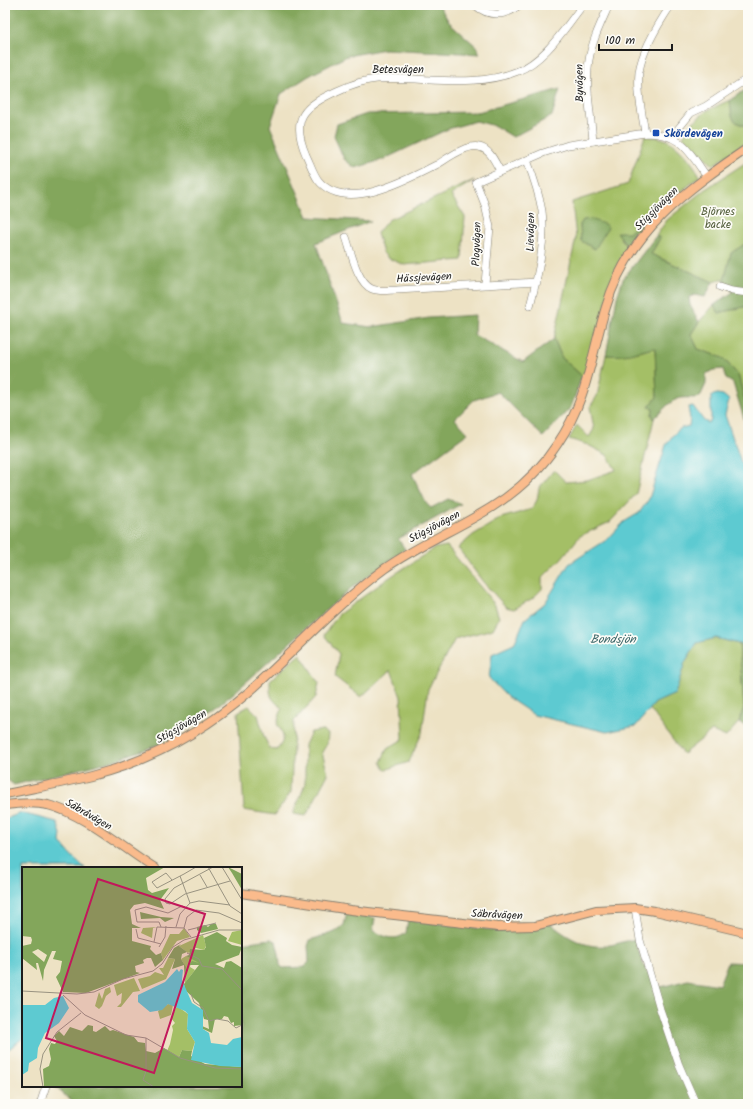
<svg xmlns="http://www.w3.org/2000/svg" width="753" height="1109" viewBox="0 0 753 1109" font-family="Kalam,sans-serif">
  <style>
    .green { fill: #a4bf66; stroke: #606e41; fill-rule: evenodd }
    .forest { fill: #83a65b; stroke: #50613c }
    .water { fill: #5dcad1; stroke: #3c7376 }
    .lines { fill: none; stroke-linecap: round; stroke-linejoin: round }
    .minor-casing { stroke: #847f70; stroke-width: 8 }
    .major-casing { stroke: #847f70; stroke-width: 10 }
    .minor { stroke: #fff; stroke-width: 7 }
    .major { stroke: #fabb8c; stroke-width: 8 }
    .transit-dot { fill: #1a4fb4; stroke: #fdfcf7; stroke-width: 1.5 }
    .labels { text-anchor: middle; stroke-width: 3.5; stroke-linejoin: round; paint-order: stroke }
    .street-label { font-size: 11px; fill: #1c1c1c; stroke: #fdfcf7 }
    .transit-label { font-size: 11px; font-weight: bold; fill: #164399; stroke: #fdfcf7; text-anchor: start }
    .park-label { font-size: 11px; fill: #525d3a; stroke: #fdfcf7 }
    .water-label { font-size: 12px; font-style: italic; fill: #366264; stroke: #fdfcf7 }
    .inset-road { fill: none; stroke: #999381; stroke-width: 1 }
    .view { fill: #c2185b; fill-opacity: 0.15; stroke: #c2185b; stroke-width: 2 }
    .inset-edge { fill: none; stroke: #1c1c1c; stroke-width: 2 }
  </style>
  <rect width="100%" height="100%" fill="#fdfcf7"/>
  <filter id="ink" filterUnits="userSpaceOnUse"><feTurbulence type="fractalNoise" baseFrequency=".025" numOctaves="2"/><feDisplacementMap in="SourceGraphic" scale="8" xChannelSelector="R" yChannelSelector="G"/><feConvolveMatrix kernelMatrix="1 2 1 2 8 2 1 2 1" color-interpolation-filters="sRGB"/></filter>
  <filter id="wash" filterUnits="userSpaceOnUse"><feTurbulence type="fractalNoise" baseFrequency=".012" numOctaves="4" result="noise"/><feDisplacementMap in="SourceGraphic" scale="16" xChannelSelector="R" yChannelSelector="G"/><feGaussianBlur stdDeviation="0.9" result="paint"/><feColorMatrix in="noise" values="0 0 0 0 0 0 0 0 0 0 0 0 0 0 0 0 0 1.4 0 .05"/><feComposite in="paint" operator="in"/></filter>
  <g filter="url(#wash)">
    <rect width="100%" height="100%" fill="#ede2c4"/>
    <g class="green">
      <path d="M730,100C732,116 730,123 748,126V141L713,165L683,137L690,125L706,111Z"/>
      <path d="M645,136C653,137 660,137 667,140C681,147 693,163 700,176L641,225L620,238L628,248L613,278L588,369L582,376L562,358L554,339L576,238L572,202L628,184ZM583,220L595,249L581,241L580,225Z"/>
      <polygon points="748,161 748,242 731,253 724,281 722,279 713,282 651,254 660,238 656,236 667,220 704,190"/>
      <polygon points="474,180 451,195 465,217 462,260 404,265 388,258 383,253 377,233 388,220"/>
      <polygon points="714,305 719,313 748,306 748,410 738,375 723,358 698,349 691,334 699,322"/>
      <path d="M655,347L657,397L649,407L653,408L652,415L654,419L636,494L610,522L580,536L560,560L542,578V589L533,598L514,609L506,607L483,582L458,548L473,535L501,518L532,509L537,500L539,488L554,470L566,482L587,480L616,470L607,455L588,445L569,439L577,425L589,437L594,429L590,407L597,396L606,355C625,356 637,353 655,347Z"/>
      <polygon points="447,546 495,605 499,618 493,629 455,639 428,689 422,733 409,762 385,770 381,762 387,749 403,739 401,697 391,670 361,697 335,677 339,654 324,635 338,615 387,579 435,548"/>
      <polygon points="716,638 739,644 744,707 739,722 726,737 712,731 683,754 650,709 655,703 675,694 685,662 697,643"/>
      <path d="M300,654L319,683L316,697L294,721L291,792L275,815L244,810L238,712L249,706L258,715L264,737L270,749L277,750C285,739 285,736 277,724L282,708C269,697 270,696 270,680Z"/>
      <polygon points="322,730 328,734 327,744 322,752 328,774 306,816 293,814 305,785 305,745 311,732"/>
    </g>
    <g class="forest">
      <polygon points="5,5 439,5 449,22 477,47 480,54 385,49 347,56 307,77 281,94 270,126 308,217 371,221 316,243 343,323 371,327 429,318 475,315 474,335 523,362 554,339 562,358 582,376 571,407 543,437 498,392 474,400 455,419 468,433 412,474 426,503 431,508 448,499 461,504 398,539 405,549 350,589 235,692 202,719 163,743 112,761 14,785 5,778"/>
      <path d="M748,88V126C730,123 732,116 730,100Z"/>
      <polygon points="560,89 552,116 513,137 495,126 476,121 448,129 382,160 355,168 344,159 334,136 337,124 367,114 478,112"/>
      <polygon points="591,219 606,225 608,228 595,249 581,241 580,225 583,220"/>
      <polygon points="640,225 646,225 628,248 617,232 629,232"/>
      <path d="M656,236L660,238L651,254L713,282L705,297L694,295L689,298L690,305L699,322L691,334L698,349L723,358L738,375L748,410V432L733,383L726,379L723,369L713,370L706,374V384L700,397C693,399 688,397 681,398C670,400 662,411 654,419L652,415L653,409L649,407L657,397L655,348C635,352 627,357 606,355L617,297L623,279Z"/>
      <polygon points="748,242 748,306 719,313 714,305 733,292 724,281 731,253"/>
      <polygon points="748,643 748,720 745,726 739,722 744,707 739,644"/>
      <path d="M347,912L375,918L373,930C384,937 395,942 406,933L408,920L502,931L551,924C566,936 584,948 604,946C614,945 625,941 635,939C640,956 645,975 661,987L688,980L719,985L728,962L748,963V1104H75L54,1086H241V943L271,939L276,941L279,954L280,965L283,968L304,967L309,962L308,946L310,940L335,932L344,925Z"/>
    </g>
    <g class="water">
      <polygon points="717,394 723,395 729,400 725,415 741,462 748,473 748,643 739,644 716,638 697,643 685,662 675,694 655,703 636,726 607,732 534,715 507,697 489,678 492,654 514,644 525,619 545,603 569,564 608,539 624,522 639,513 649,499 666,445 673,435 681,428 689,426 690,419 688,407 693,406 704,421 709,423 711,420 711,396"/>
      <polygon points="21,813 57,822 61,834 60,842 71,855 85,868 23,868 23,1038 5,1052 5,819"/>
    </g>
  </g>
  <g filter="url(#ink)">
    <g class="lines">
      <g class="minor-casing">
        <g id="minor">
          <path d="M475,5C488,17 506,17 519,5"/>
          <path d="M645,133C642,113 637,92 639,72C642,51 659,23 671,5"/>
          <polyline points="674,138 678,129 691,113 706,106 748,78"/>
          <path d="M593,141C591,115 585,86 589,60C592,41 601,23 609,5"/>
          <path d="M527,160C533,176 539,193 542,211C546,242 538,275 530,306"/>
          <path d="M500,171C495,162 490,149 479,147C467,144 448,158 438,164C409,179 345,214 318,180C313,173 310,163 306,155C290,118 304,106 337,91C350,85 363,80 377,79C424,76 473,89 518,71C546,60 565,27 583,5"/>
          <path d="M346,237C351,251 357,283 372,289C380,292 389,290 397,290L537,282"/>
          <path d="M485,284L490,227L485,205L476,182L543,153L568,145L645,133C681,133 688,150 707,177"/>
          <polyline points="720,287 732,291 748,293"/>
          <polyline points="635,908 640,940 660,1009 679,1065 696,1104"/>
          <polyline points="40,1104 46,1086"/>
        </g>
      </g>
      <g class="major-casing">
        <g id="major">
          <path d="M5,794C34,788 63,783 91,776C150,761 204,731 250,691C295,651 335,605 384,569C418,545 457,529 492,507C518,491 541,469 558,443C588,399 591,355 606,307C628,232 686,190 748,148"/>
          <path d="M5,805C20,803 34,802 48,805C84,814 123,848 155,868"/>
          <polyline points="241,893 351,910 498,927 535,926 596,910 635,908 655,911 748,933"/>
        </g>
      </g>
      <use href="#minor" class="minor"/>
      <use href="#major" class="major"/>
    </g>
  </g>
  <rect class="transit-dot" x="652" y="129" width="8" height="8" rx="2"/>
  <g class="labels">
    <g class="street-label">
      <text x="398" y="73">Betesvägen</text>
      <text transform="translate(579 83) rotate(-91)" y="4">Byvägen</text>
      <text transform="translate(656 208) rotate(-45)" y="4">Stigsjövägen</text>
      <text transform="translate(530 232) rotate(-89)" y="4">Lievägen</text>
      <text transform="translate(476 244) rotate(-88)" y="4">Plogvägen</text>
      <text transform="translate(424 277) rotate(-3)" y="4">Hässjevägen</text>
      <text transform="translate(434 526) rotate(-28)" y="4">Stigsjövägen</text>
      <text transform="translate(181 726) rotate(-30)" y="4">Stigsjövägen</text>
      <text transform="translate(89 814) rotate(30)" y="4">Säbråvägen</text>
      <text transform="translate(497 914) rotate(3)" y="4">Säbråvägen</text>
    </g>
    <g class="transit-label">
      <text x="664" y="137">Skördevägen</text>
    </g>
    <g class="park-label">
      <text x="718" y="215">Björnes<tspan x="718" dy="13">backe</tspan></text>
    </g>
    <g class="water-label">
      <text x="613" y="643">Bondsjön</text>
    </g>
  </g>
  <g transform="translate(22 867)">
    <rect width="220" height="220" fill="#ede2c4"/>
    <path d="M135,60L131,61L130,71L119,66L121,61ZM162,61L168,70L155,74L141,93L139,86L148,67H157ZM220,63V78L206,74L210,65ZM181,68L184,79L182,83L174,81L166,86L157,79ZM164,89L177,95V97L169,96L168,100L173,103L163,116L162,97L159,92ZM146,91L153,92L144,112L120,122L116,112L128,109L133,105L142,108L137,101H141ZM112,111L118,124L111,125L99,140H95L99,136L100,126L95,129L92,118ZM88,120L89,125L84,129L80,139L77,142L73,139L77,125L80,132L83,122ZM146,137L151,138L149,148L138,152L136,144ZM155,139L166,147L165,162L173,175L170,184L160,183L157,190L145,184L148,177L158,182L148,177L151,163L150,159L153,156L149,151Z" fill="#a4bf66"/>
    <path d="M0,0H143L124,11L126,23L130,26L147,21L138,33L142,42L123,36L112,38L108,43L110,57L119,61H110V74L129,79L128,82L134,88L139,86L141,93L133,100L129,91H125L121,93L122,96L113,99L114,105L118,106L64,126L41,125L34,110L38,105L40,94L31,92L34,84H30L22,103L21,114L16,96H14L15,103L0,91V79L9,77L10,73L9,70L0,69ZM16,82L25,88L22,95L10,85ZM206,0L220,7V23L210,6ZM118,45L139,50L152,51L143,55L138,51L119,52ZM189,57H194L196,62L179,66L175,63V60L183,58L186,60ZM195,65L205,71L204,74L210,78L220,80L217,88L193,97L202,101L204,95L209,94L220,101V158L212,159V155L209,156L206,150L202,149L200,152H193L190,166L181,162L180,159L187,162L186,153L182,152L177,136L163,123L162,117L177,98H167L170,94L177,96L164,89L167,88L168,82L182,83L184,80L182,71ZM159,77L157,79L165,85L160,87L159,92L164,100L163,110L162,98L150,102L153,92L146,91L152,81ZM66,158L71,159V164L74,165L83,159L88,164L91,163L112,170L116,175L123,176L124,184L133,186L142,181L157,190L160,183L170,184L169,189L183,197L220,200V220H22L21,202L27,199L29,192L27,182L29,176L33,177L35,174L32,169L37,164L42,169L48,160L60,164Z" fill="#83a65b" fill-rule="evenodd"/>
    <path d="M155,102L157,105L159,102L161,103L160,113L170,136L181,143V162L187,166L189,176L205,178L211,172L220,170V200L198,199L169,193L173,175L165,162L166,147L163,144L146,137L140,143L128,145L116,135V128L143,115ZM41,129L47,141L37,156L23,166L16,181L15,191L7,196L6,204L0,208V138H23L32,131Z" fill="#5dcad1"/>
    <path class="inset-road" d="M186,0L208,39L220,47M191,0L152,21L143,32L144,36L148,37L163,27L208,14M200,0L220,33M178,8L185,20M158,9L168,36M150,13L144,6L130,15L135,21L162,7L174,0M139,60L137,55H115L113,43L124,40L146,46L160,39L163,40M154,60L158,47L168,36L177,34L208,38M162,61L165,50L174,43L197,46L220,56M114,62L116,71L139,77M166,63L194,56M132,75L135,60L162,61L169,70M137,80L143,70L144,59M165,86L177,92L180,99L200,102L220,123M0,124L55,127L72,125L101,112L131,104L140,97L151,80L162,73L197,63H220M169,127L172,135L181,141L187,154L195,152L206,154L214,161L220,158M41,128L63,148L104,168L124,171L158,191L193,201L220,202M124,171V204L121,213L132,220M21,220L18,202L21,187L35,165L59,146"/>
    <path class="view" d="M76,12L183,47L132,206L24,171Z"/>
    <rect width="220" height="220" class="inset-edge"/>
  </g>
  <rect width="753" height="1109" fill="none" stroke="#fdfcf7" stroke-width="20"/>
  <path d="M599 44v6h73v-6" fill="none" stroke="#1c1c1c" stroke-width="2"/>
  <text x="605" y="44" font-size="12" fill="#1c1c1c" stroke="#fdfcf7" stroke-width="3" paint-order="stroke">100 m</text>
</svg>
